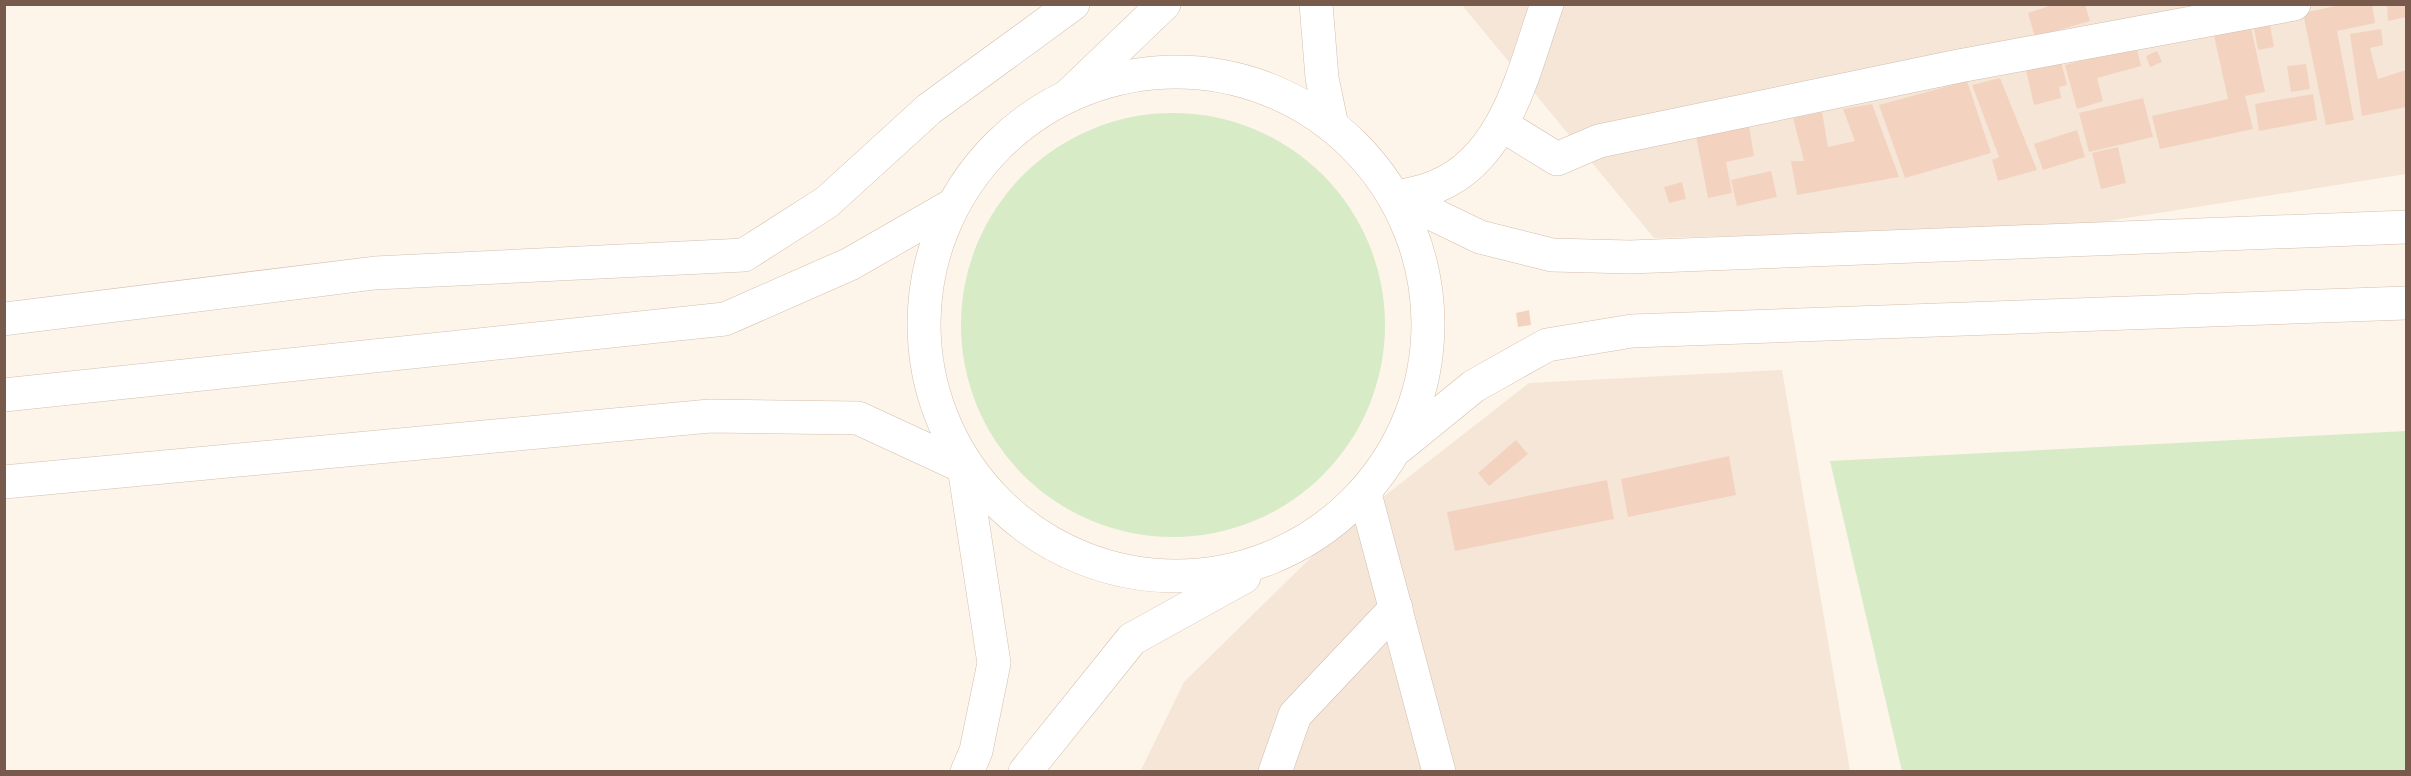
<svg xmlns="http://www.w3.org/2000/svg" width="2411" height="776" viewBox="0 0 2411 776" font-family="'PT Sans Narrow',sans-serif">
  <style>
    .residential { fill: #f5e6d7 }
    .green { fill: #d6ebc6 }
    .building { fill: #f3d3c0 }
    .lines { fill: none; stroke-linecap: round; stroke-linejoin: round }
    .minor-casing { stroke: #d2beb0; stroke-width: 34 }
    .secondary-casing { stroke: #d5beae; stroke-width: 34 }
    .minor { stroke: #fff; stroke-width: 33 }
    .secondary { stroke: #fff; stroke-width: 33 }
  </style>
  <rect width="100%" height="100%" fill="#fdf5e9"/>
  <g class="residential">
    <polygon points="1462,5 2406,5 2406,174 2070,227 1654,238"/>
    <polygon points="1782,370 1850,771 1140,772 1184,682 1332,537 1529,383"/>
  </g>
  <g class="green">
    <circle cx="1173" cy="325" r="212"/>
    <polygon points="2406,431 2406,771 1902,771 1830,461"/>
  </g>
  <g class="building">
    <polygon points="2056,4 2085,4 2090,21 2035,37 2028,13"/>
    <polygon points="2345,4 2372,4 2375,23 2337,31 2354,120 2326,125 2303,13"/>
    <polygon points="2387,4 2406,4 2406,17 2388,21"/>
    <polygon points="2250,23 2265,92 2245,96 2253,129 2160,149 2152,116 2228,99 2213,31"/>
    <polygon points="2270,25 2274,47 2258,50 2254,28"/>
    <polygon points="2381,29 2383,45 2370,48 2378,79 2406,70 2406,107 2362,116 2350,34"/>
    <polygon points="2136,46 2141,66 2097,78 2103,101 2077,109 2065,65"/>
    <polygon points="2157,51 2162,62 2150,67 2146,56"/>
    <polygon points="2061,62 2067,85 2059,87 2061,98 2034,105 2026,70"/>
    <polygon points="2306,64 2310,89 2291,92 2287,66"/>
    <polygon points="2000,78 2037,170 1998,181 1992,160 1999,157 1972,85"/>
    <polygon points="1967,81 1991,153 1905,178 1879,105"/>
    <polygon points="2313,94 2317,120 2259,131 2255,104"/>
    <polygon points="2143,98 2153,137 2089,152 2079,113"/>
    <polygon points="1872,104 1899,177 1797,195 1791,161 1804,161 1793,118 1822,112 1828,147 1855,141 1843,109"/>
    <polygon points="1749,126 1754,156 1726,162 1732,193 1708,198 1696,136"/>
    <polygon points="2077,130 2085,157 2043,170 2034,144"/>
    <polygon points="2118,147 2126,183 2101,189 2092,153"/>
    <polygon points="1771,171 1777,197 1737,206 1731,180"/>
    <polygon points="1682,182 1686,199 1669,203 1664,187"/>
    <polygon points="1529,310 1531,325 1518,327 1516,313"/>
    <polygon points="1516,440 1528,454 1489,486 1478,473"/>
    <polygon points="1729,456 1736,495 1628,517 1621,479"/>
    <polygon points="1607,480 1614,519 1455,551 1447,512"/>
  </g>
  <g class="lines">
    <g class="minor-casing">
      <g id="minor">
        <polyline points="1316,4 1322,78 1332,126"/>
        <polyline points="1070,94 1164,4"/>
        <polyline points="1502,125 1557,159 1599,141 1959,66 2294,4"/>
        <polyline points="4,319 375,273 744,255 827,202 929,109 1073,4"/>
        <polyline points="1365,494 1439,772"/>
        <polyline points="1275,772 1295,715 1396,608"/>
      </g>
    </g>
    <g class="secondary-casing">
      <g id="secondary">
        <circle cx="1176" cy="324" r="252"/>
        <polyline points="1397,197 1480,237 1552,255 1630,257 2406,227"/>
        <path d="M1397,197C1410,194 1424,192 1437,186C1507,157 1524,68 1547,4"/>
        <polyline points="4,395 725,319 850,264 951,206"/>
        <polyline points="1399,447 1474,386 1547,345 1632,331 2406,303"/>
        <polyline points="4,482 710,416 858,418 964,467 994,663 976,751 967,772"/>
        <polyline points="1025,772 1132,639 1244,577"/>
      </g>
    </g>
    <use href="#minor" class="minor"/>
    <use href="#secondary" class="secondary"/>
  </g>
  <rect width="2411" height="776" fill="none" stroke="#785a4c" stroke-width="12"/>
</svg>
